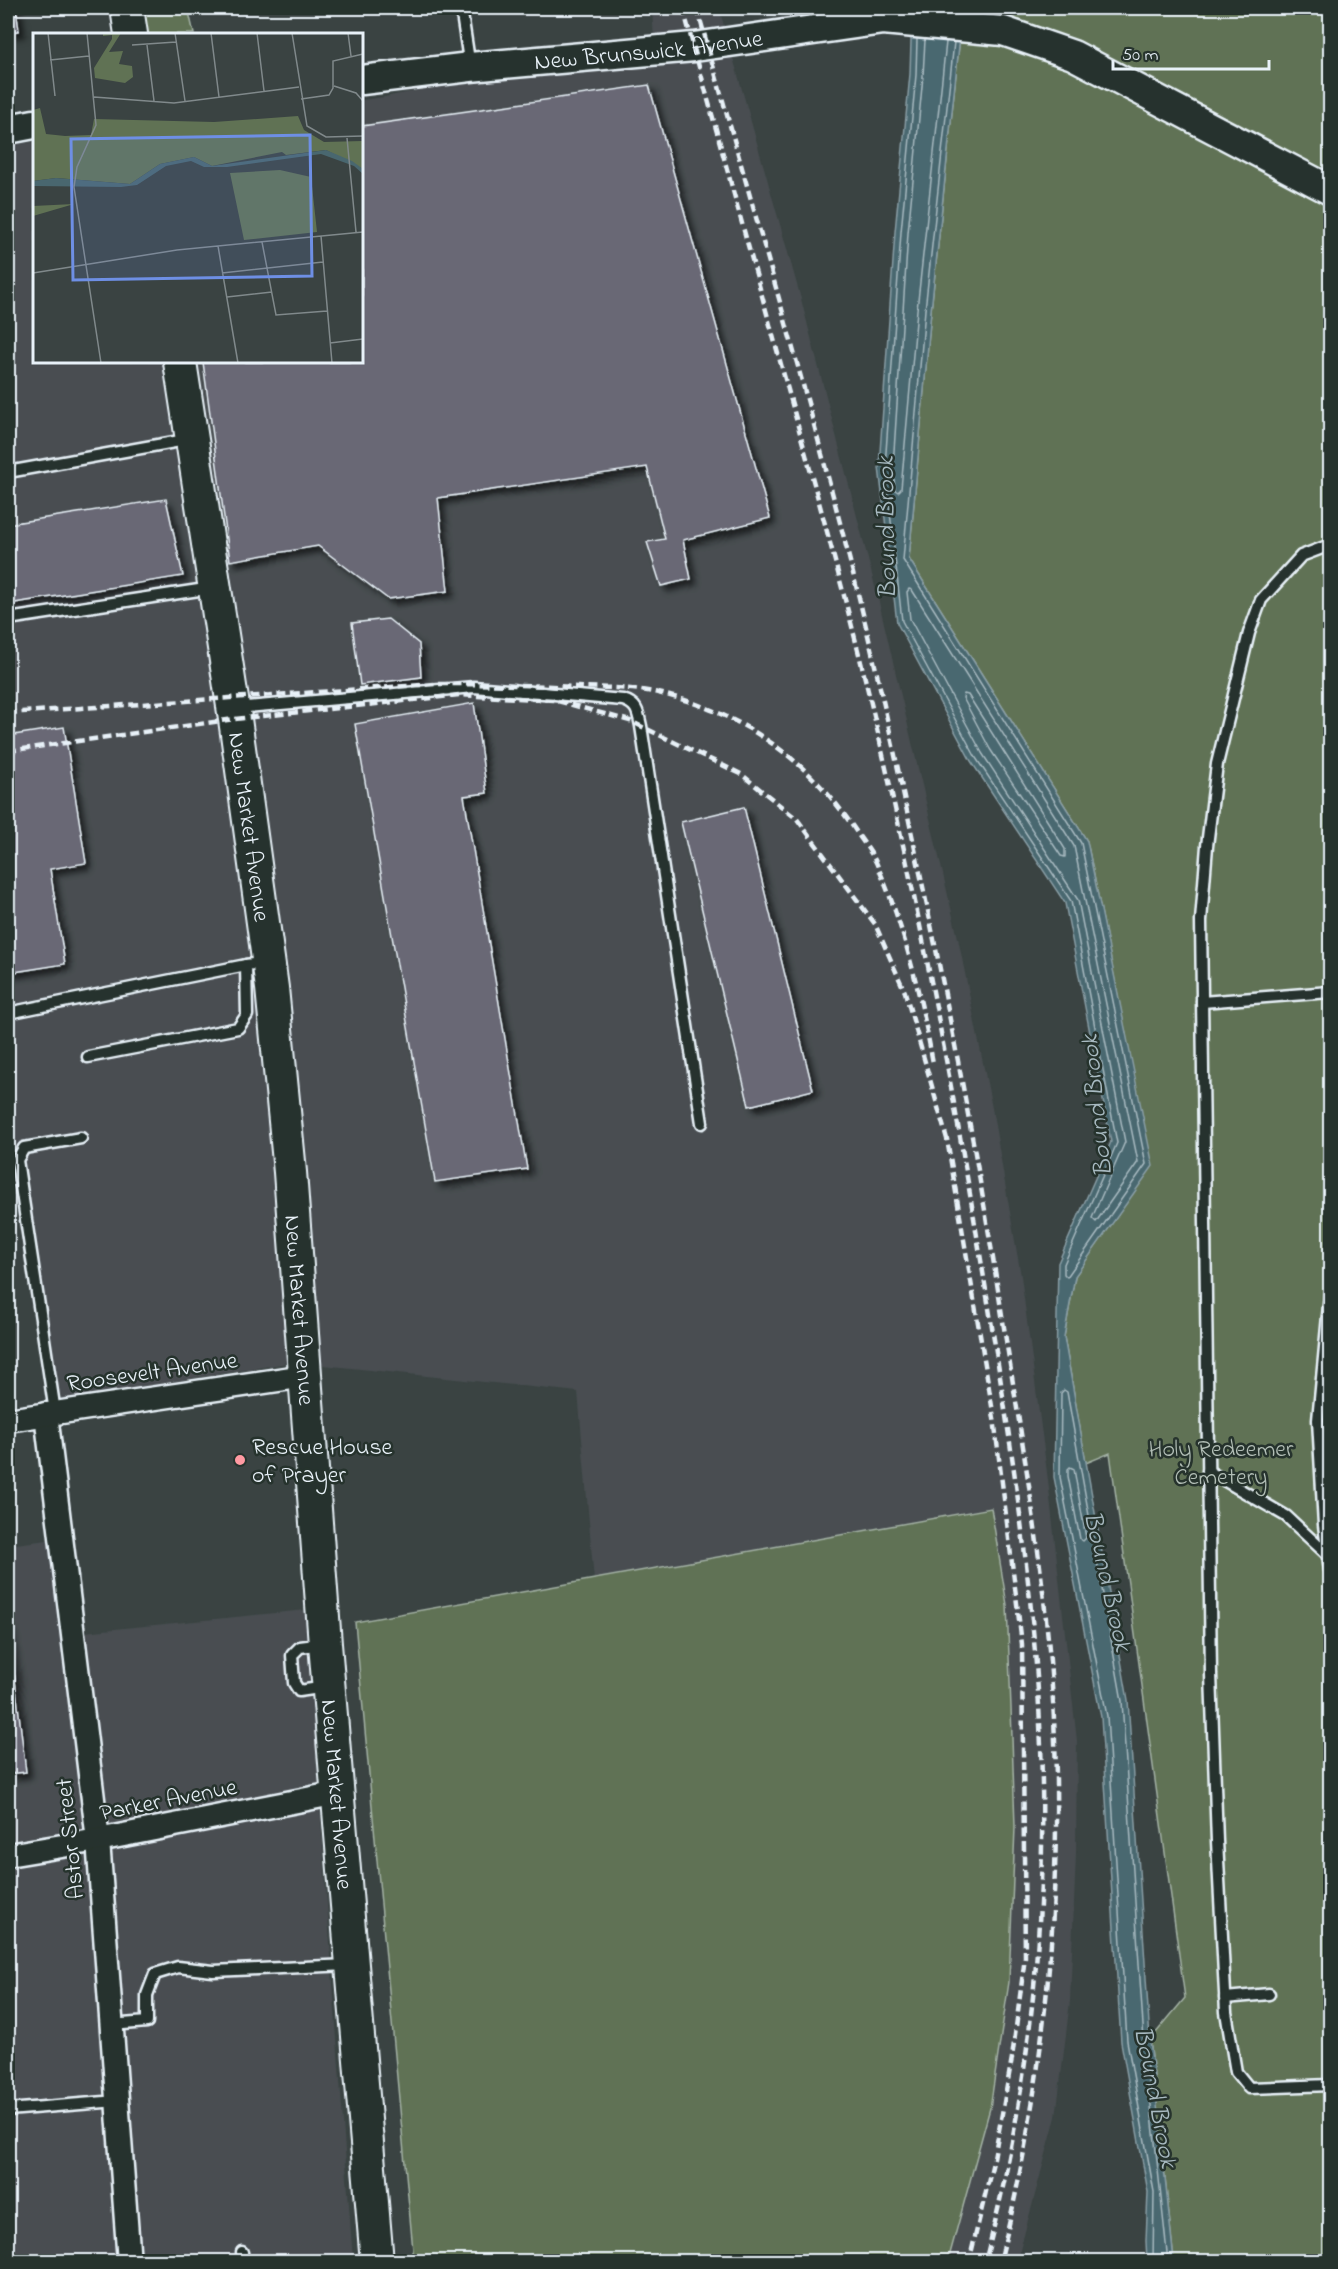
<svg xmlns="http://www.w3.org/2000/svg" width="1338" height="2269" viewBox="0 0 1338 2269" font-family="'Indie Flower',sans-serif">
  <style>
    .built { fill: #484e51 }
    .green { fill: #607254; stroke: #a4b2a6; stroke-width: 1.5 }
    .water { fill: #49676f; stroke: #899ea6; stroke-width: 1.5 }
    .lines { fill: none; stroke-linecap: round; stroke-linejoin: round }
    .shore { stroke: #a8bac1; stroke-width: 1.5 }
    .building { fill: #696874; stroke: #e8f1f8; stroke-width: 1.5; filter: url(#shadow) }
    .service-casing { stroke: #e8f1f8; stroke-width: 15 }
    .minor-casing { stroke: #e8f1f8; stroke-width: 27 }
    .tertiary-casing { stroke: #e8f1f8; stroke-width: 33 }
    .secondary-casing { stroke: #e8f1f8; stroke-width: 36 }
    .service { stroke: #26332d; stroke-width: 10 }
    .minor { stroke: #26332d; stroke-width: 22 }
    .tertiary { stroke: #26332d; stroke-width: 28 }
    .secondary { stroke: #26332d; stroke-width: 32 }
    .rail { stroke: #e8f1f8; stroke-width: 4.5; stroke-dasharray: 9 4.5; stroke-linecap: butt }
    .poi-dot { fill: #ff9aa2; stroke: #26332d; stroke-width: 2 }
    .labels { text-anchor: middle; stroke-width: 5; stroke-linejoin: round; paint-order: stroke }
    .street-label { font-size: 24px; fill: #e8f1f8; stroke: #26332d }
    .poi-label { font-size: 24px; fill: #e8f1f8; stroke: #26332d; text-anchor: start }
    .park-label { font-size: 24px; fill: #b2beb6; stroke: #26332d }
    .water-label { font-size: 26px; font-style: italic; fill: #a8bac1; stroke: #26332d }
    .inset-road { fill: none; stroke: #80898b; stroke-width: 1.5 }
    .view { fill: #6e8fe5; fill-opacity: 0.15; stroke: #6e8fe5; stroke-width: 3 }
    .inset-edge { fill: none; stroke: #e8f1f8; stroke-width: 3 }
  </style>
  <defs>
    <filter id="shadow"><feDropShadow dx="5.5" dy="5.5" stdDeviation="3" flood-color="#0009"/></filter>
  </defs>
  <rect width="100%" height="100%" fill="#3a4342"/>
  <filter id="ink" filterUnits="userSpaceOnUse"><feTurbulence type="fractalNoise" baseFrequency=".0167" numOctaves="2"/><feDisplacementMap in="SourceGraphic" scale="12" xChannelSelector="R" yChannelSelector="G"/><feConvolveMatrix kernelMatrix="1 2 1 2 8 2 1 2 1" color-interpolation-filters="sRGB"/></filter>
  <g filter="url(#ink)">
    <g class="built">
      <polygon points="652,8 719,8 801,299 878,598 958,938 992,1108 1021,1276 1048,1480 1077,1741 1076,1854 1070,2001 1056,2117 1017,2261 948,2261 990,2108 1009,1982 1015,1827 1011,1708 1007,1605 990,1508 594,1581 578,1392 294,1362 48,1402 8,1153 8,145 34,142 34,362 362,362 362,100 385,97 654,41"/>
      <polygon points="63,1538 74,1633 306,1610 353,2261 8,2261 8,1545"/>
    </g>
    <g class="green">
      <polygon points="118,8 188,8 194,34 122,34"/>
      <polygon points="963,8 1330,8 1330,2261 1174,2261 1150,2040 1185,1998 1110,1453 1086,1463 1064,1337 1075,1276 1152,1166 1087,841 909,559 931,311"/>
      <polygon points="991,1508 1007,1605 1011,1708 1015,1827 1009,1982 990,2108 948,2261 414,2261 355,1622"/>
    </g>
    <polygon class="water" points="912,8 963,8 931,311 909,559 1087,841 1153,1166 1075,1276 1064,1337 1128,1700 1150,2040 1174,2261 1147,2261 1146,2241 1148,2192 1121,2042 1101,1717 1054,1477 1058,1263 1111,1142 1065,903 971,761 897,623 879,467 895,232 910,74"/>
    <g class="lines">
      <g class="shore">
        <polyline points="917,39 916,75 901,232 885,467 902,621 976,758 1071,901 1117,1143 1064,1264 1064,1274 1067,1277 1146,1164 1081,843 903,560 925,310 954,42"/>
        <polyline points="925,40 923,76 908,233 893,467 895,490 898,492 901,489 917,310 946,42"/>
        <polygon points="909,589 912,590 1074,846 1138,1162 1096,1222 1092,1218 1125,1142 1078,900 982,753 910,619 907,592"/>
        <polygon points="964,694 968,695 1065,849 1065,857 1061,856 990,749 963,698"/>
        <polygon points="1070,1467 1074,1469 1086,1538 1083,1541 1080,1539 1068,1476 1068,1469"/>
        <polyline points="1153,2262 1154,2192 1127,2041 1107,1716 1060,1477 1061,1393 1064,1390 1067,1392 1122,1701 1144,2041 1168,2262"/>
      </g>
    </g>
    <g class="building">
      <polygon points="8,8 16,8 19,31 8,32"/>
      <polygon points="649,85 770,518 683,540 691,579 661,586 647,542 665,539 647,467 438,498 448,591 388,599 318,546 230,561 203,362 362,362 362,126"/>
      <polygon points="166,499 183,576 8,604 8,524"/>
      <polygon points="388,619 419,644 421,677 360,685 352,623"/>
      <polygon points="474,703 487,793 464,796 527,1169 435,1182 355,724"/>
      <polygon points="64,727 86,863 50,869 65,964 8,973 8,736"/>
      <polygon points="744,807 813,1090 749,1106 681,822"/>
      <polygon points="8,1623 26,1772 8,1774"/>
    </g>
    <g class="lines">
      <g class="service-casing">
        <g id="service">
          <polyline points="461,8 470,67"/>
          <polyline points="826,8 830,28"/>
          <polyline points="8,472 191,439"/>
          <polyline points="1330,545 1301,556 1261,600 1249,633 1217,764 1207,846 1201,921 1211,1674 1217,1841 1226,2012 1236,2072 1249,2088 1330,2085"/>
          <polyline points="8,619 212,588"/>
          <path d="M236,708L474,687L623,700C637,704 638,712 641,726L702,1123"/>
          <polyline points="1202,1002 1330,992"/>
          <polyline points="8,1013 246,965"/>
          <polyline points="88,1057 238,1028 247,1015 246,965 253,964"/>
          <polyline points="1330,1295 1318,1420 1324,1525 1330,1570"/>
          <polyline points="55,1412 17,1160 24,1148 81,1138"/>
          <polyline points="1208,1471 1286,1516 1328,1555"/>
          <polyline points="323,1644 300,1647 292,1655 294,1683 299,1691 326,1687"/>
          <polyline points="1225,1998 1269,1994"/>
          <polyline points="111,2025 147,2022 147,1995 155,1974 178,1967 213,1971 349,1965"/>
          <polyline points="8,2110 117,2101"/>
          <polyline points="242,2252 243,2262"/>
        </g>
      </g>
      <g class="minor-casing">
        <g id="minor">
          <polyline points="46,1414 98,1840 129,2262"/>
          <polyline points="8,1420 305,1376"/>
          <polyline points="8,1855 98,1840 338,1793"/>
        </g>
      </g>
      <g class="tertiary-casing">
        <g id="tertiary">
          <path id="s1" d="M362,80L470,67L694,47L883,20L1003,31L1073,55L1330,190"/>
          <polyline points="8,129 34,124"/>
        </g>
      </g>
      <g class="secondary-casing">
        <g id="secondary">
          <polyline points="127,8 131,34"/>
          <path id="s2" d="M180,362L235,719L272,988L290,1172L325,1644L377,2262"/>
        </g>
      </g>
      <use href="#service" class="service"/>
      <use href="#minor" class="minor"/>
      <use href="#tertiary" class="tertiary"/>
      <use href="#secondary" class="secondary"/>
      <g class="rail">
        <path d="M683,8C718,137 754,267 790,397C823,516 856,635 883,755C920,916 951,1079 978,1242C1002,1386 1026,1532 1037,1677C1052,1872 1035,2072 985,2262"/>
        <path d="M697,8C746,185 799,363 845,542C873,650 896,759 919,868C948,1004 974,1140 996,1277C1022,1444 1054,1612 1056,1781C1058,1942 1039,2105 1000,2262"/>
        <path d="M8,713L436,684C483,684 530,685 577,687C604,688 632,687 658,693C743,712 813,763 859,836C866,846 874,856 878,867C905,929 921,997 933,1063"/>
        <polyline points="8,751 235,719 460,695 554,700 630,721 741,774 797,819 875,924 905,992 947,1139 994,1418 1022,1644 1025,1957 1012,2058 994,2158 969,2262"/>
      </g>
    </g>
  </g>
  <circle class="poi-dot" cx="240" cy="1460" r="6"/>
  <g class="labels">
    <g class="street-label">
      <text dy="8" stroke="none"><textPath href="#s1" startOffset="288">New Brunswick Avenue</textPath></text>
      <text dy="8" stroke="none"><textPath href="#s2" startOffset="470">New Market Avenue</textPath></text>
      <text dy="8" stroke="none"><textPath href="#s2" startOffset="956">New Market Avenue</textPath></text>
      <text transform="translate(152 1371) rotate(-8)" y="8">Roosevelt Avenue</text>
      <text dy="8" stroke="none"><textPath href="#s2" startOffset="1442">New Market Avenue</textPath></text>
      <text transform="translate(168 1799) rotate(-11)" y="8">Parker Avenue</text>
      <text transform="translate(69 1839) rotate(-96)" y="8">Astor Street</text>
    </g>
    <g class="poi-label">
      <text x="252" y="1454">Rescue House<tspan x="252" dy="28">of Prayer</tspan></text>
    </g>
    <g class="park-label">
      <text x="1221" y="1456">Holy Redeemer<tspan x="1221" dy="28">Cemetery</tspan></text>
    </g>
    <g class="water-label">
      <text transform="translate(885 528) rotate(-91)" y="9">Bound Brook</text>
      <text transform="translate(1095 1106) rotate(-96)" y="9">Bound Brook</text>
      <text transform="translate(1109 1581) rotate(77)" y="9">Bound Brook</text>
      <text transform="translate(1157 2097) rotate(79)" y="9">Bound Brook</text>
    </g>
  </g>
  <g transform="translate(33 33)">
    <rect width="330" height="330" fill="#3a4342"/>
    <path d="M70,0H88L76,19L90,18L86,31L99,33L100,44L92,50L62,45L61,35L79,6V2L70,3ZM7,75L13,101L32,103L58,102L61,86L181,89L265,83L271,97L291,109L330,108V136L293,117L253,122L249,119L179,133L161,124L127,131L97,151L23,145L0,148V77ZM247,137L278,144L284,199L211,207L197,140ZM41,171L0,183V173Z" fill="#607254"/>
    <path d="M293,117L319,128L330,136V141L321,133L288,121L194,134H171L158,128L133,133L104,152L88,154L0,153V148L23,145L97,151L127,131L161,124L179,133Z" fill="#49676f"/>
    <path class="inset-road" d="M15,0L22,63M54,0L63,92L44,134L41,154L68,330M142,0L152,68M178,0L186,64M224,0L231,58M259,0L274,93L293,104L330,103M315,0L318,23M99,12L143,9M114,12L121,68M17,27L56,23M301,53L323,60L330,68M61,64L141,70L266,54M268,66L296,62L300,55V28L330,21M314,105L323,199M288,203L299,330M229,209L243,282L294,278M185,213L205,330M0,240L144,217L330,199M189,240L290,229M194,264L239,259M297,310L330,306"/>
    <path class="view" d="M277,102L279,243L40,247L38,106Z"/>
    <rect width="330" height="330" class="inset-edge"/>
  </g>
  <rect width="1338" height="2269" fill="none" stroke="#26332d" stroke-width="30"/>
  <rect x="15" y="15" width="1308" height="2239" fill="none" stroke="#e8f1f8" stroke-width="2" filter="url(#ink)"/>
  <path d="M1113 60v9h156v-9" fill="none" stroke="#e8f1f8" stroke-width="3"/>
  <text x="1122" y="60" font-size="18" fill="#e8f1f8" stroke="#26332d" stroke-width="4.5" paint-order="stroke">50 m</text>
</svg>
